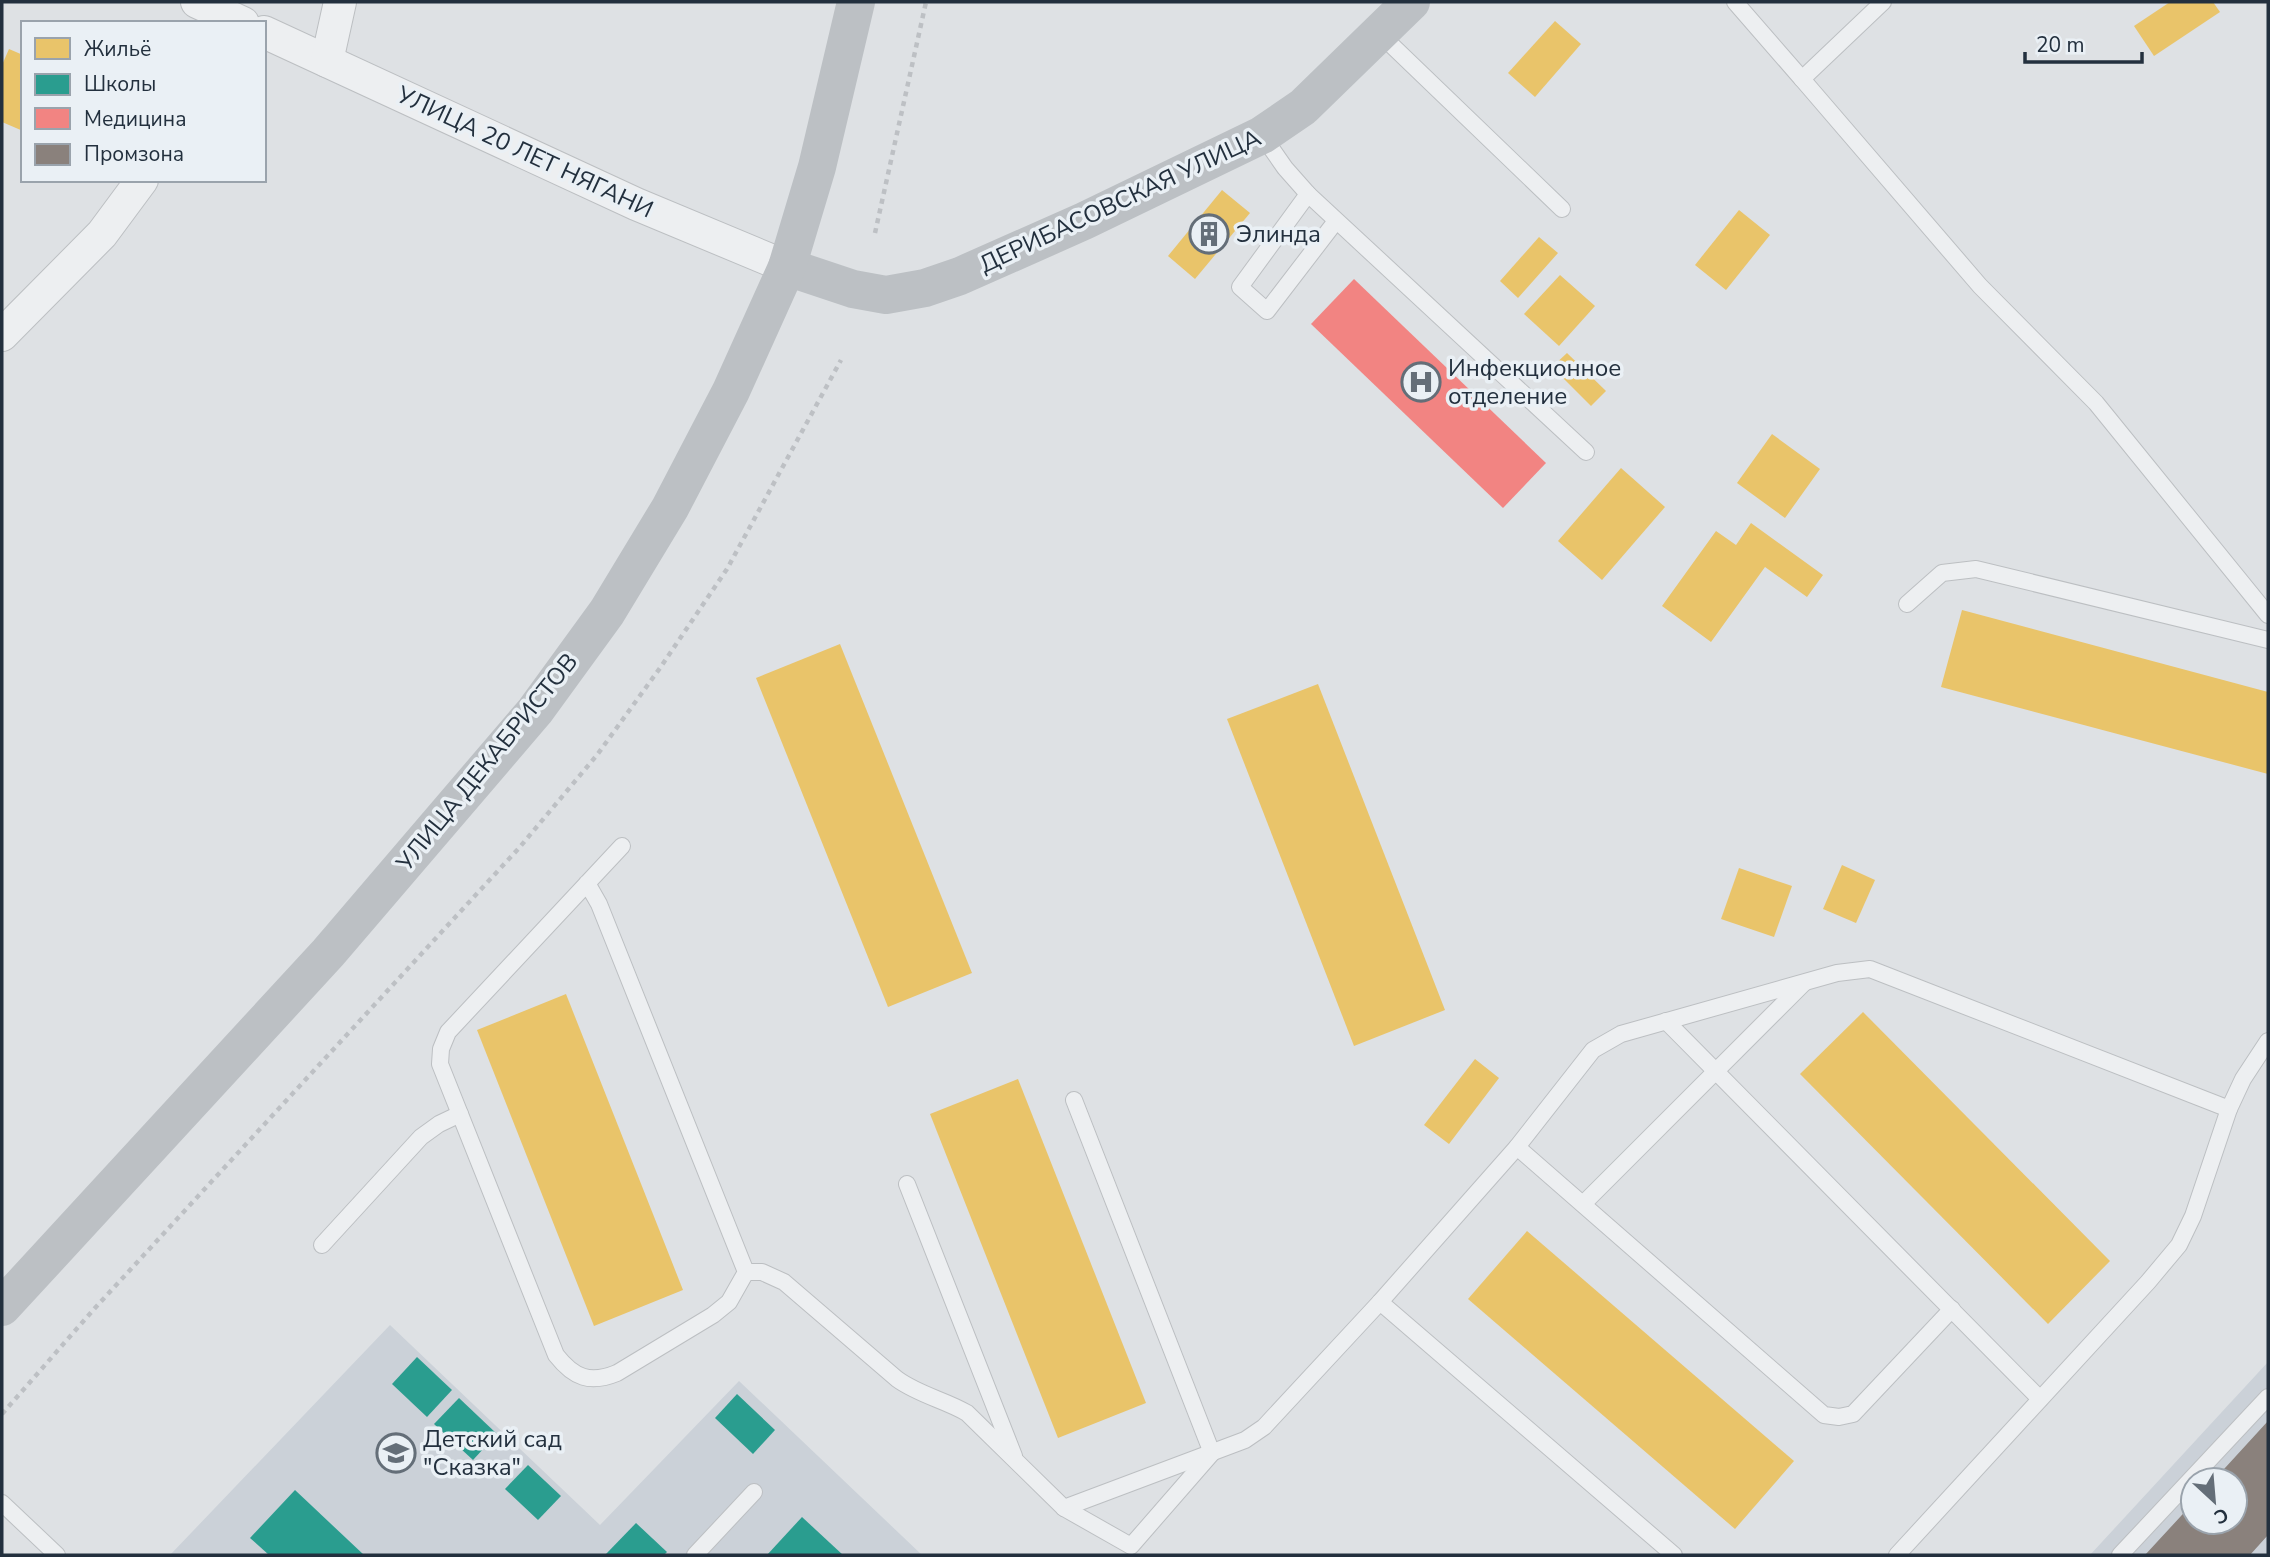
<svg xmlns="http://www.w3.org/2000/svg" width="2270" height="1557" viewBox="0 0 2270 1557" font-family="'Nunito Sans',sans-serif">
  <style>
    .built { fill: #cbd1d8; fill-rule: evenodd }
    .homes { fill: #e9c46a }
    .schools { fill: #2a9d8f }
    .health { fill: #f28482 }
    .industry { fill: #8a817c }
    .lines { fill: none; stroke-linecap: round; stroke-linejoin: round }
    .lane-casing { stroke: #bcbfc2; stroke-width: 18 }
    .street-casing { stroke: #bcbfc2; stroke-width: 34 }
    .path { stroke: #bdc0c4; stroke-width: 4.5; stroke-dasharray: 5 5; stroke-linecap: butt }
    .lane { stroke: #edeff1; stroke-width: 16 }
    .street { stroke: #edeff1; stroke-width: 32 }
    .secondary { stroke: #bcc0c4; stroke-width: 38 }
    .labels { text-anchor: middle; stroke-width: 7; stroke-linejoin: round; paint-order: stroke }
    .street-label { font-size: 24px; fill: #23303e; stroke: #eaf0f5 }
    .poi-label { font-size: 24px; fill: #23303e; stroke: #eaf0f5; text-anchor: start }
  </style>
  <rect width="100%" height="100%" fill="#dee1e4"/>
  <g class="built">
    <polygon points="390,1325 600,1525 739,1381 922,1555 170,1555"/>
    <path d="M2268,1362V1555H2090ZM2193,1480H2235V1522H2193Z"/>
  </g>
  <g class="homes">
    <polygon points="2170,2 2213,2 2220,12 2154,56 2134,26"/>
    <polygon points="1555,21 1581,44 1535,97 1508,73"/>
    <polygon points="9,49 23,55 23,131 2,122 2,65"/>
    <polygon points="1222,190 1250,213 1195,279 1168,256"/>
    <polygon points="1739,210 1770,235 1726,290 1695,265"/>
    <polygon points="1539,237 1558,253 1518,298 1500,281"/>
    <polygon points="1560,275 1595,306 1559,346 1524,314"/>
    <polygon points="1567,353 1606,391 1591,406 1552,367"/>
    <polygon points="1772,434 1820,469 1785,518 1737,483"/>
    <polygon points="1621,468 1665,507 1602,580 1558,541"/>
    <polygon points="1751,523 1823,575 1807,597 1765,567 1711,642 1662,606 1716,531 1736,545"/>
    <polygon points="1962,610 2268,692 2268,774 1941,687"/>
    <polygon points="840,644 972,973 888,1007 756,678"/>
    <polygon points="1318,684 1445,1010 1354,1046 1227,719"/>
    <polygon points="1842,865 1875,880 1856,923 1823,909"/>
    <polygon points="1739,868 1792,886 1774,937 1721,919"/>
    <polygon points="566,994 683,1290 594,1326 477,1030"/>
    <polygon points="1863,1012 2110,1261 2048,1324 1800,1074"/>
    <polygon points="1475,1059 1499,1078 1449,1144 1424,1125"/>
    <polygon points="1018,1079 1146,1403 1058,1438 930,1114"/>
    <polygon points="1527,1231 1794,1461 1735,1529 1468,1299"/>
  </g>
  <g class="schools">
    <polygon points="417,1357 452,1390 427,1417 392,1384"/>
    <polygon points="737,1394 775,1430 753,1454 715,1418"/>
    <polygon points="459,1398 497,1434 473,1460 434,1424"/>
    <polygon points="528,1465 561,1496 538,1520 505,1489"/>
    <polygon points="295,1490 364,1555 269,1555 250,1538"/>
    <polygon points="802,1517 843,1555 767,1555"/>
    <polygon points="636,1523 667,1552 664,1555 605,1555"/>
  </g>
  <polygon class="health" points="1354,279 1546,463 1503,508 1311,324"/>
  <polygon class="industry" points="2268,1421 2268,1535 2250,1555 2145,1555 2193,1503 2193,1522 2235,1522 2235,1480 2214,1480"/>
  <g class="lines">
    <g class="lane-casing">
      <g id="lane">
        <polyline points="1735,2 1802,79"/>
        <polyline points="1883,2 1802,79 1980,286 2096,403 2268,615"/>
        <polyline points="1379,33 1562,209"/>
        <polyline points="1262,135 1285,168 1308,194 1586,452"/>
        <polyline points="1308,194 1240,287 1267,311 1336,221"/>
        <polyline points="1907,604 1942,573 1976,569 2268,640"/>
        <path d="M587,883L599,904L746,1272L729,1302L713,1315L617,1373C590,1384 574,1378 556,1355L440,1064L441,1049L448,1032L622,846"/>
        <polyline points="1666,1021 2040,1399"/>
        <polyline points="1517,1147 1824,1415 1839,1417 1853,1414 1952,1309"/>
        <polyline points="907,1184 1014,1456"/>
        <polyline points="1583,1204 1804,983"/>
        <polyline points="322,1245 421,1137 439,1124 460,1114"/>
        <path d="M746,1272H762L784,1282L897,1379C919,1395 945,1400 967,1413L1064,1508L1245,1440L1264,1427L1380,1302"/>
        <polyline points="2,1503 57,1555"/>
        <polyline points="1064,1508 1131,1546 1212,1453 1074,1100"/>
        <polyline points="695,1555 754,1492"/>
        <polyline points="1674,1555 1380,1302 1517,1147 1593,1050 1621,1034 1837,973 1870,969 2229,1109"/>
        <polyline points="1897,1555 2148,1282 2179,1245 2193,1216 2229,1109 2243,1079 2268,1041"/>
        <polyline points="2120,1555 2268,1397"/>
      </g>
    </g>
    <g class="street-casing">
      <g id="street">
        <polyline points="197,2 243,23"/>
        <polyline points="264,32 636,204 787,267"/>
        <polyline points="327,61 340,2"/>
        <polyline points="2,335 102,234 142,180"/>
      </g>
    </g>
    <g class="path">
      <polyline points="875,233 926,2"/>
      <polyline points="2,1414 95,1308 519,848 597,755 660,668 727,569 841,360"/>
    </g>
    <use href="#lane" class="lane"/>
    <use href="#street" class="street"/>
    <g class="secondary">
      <polyline points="787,267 853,289 886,295 925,288 960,276 1084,221 1262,135 1303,107 1411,2"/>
      <polyline points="2,1307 328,953 535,711 607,612 670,508 731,391 787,267 817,167 856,2"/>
    </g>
  </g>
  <defs>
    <g id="building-ring" transform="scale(2.0125)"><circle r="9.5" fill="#eaf0f5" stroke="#646e78" stroke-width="1.5"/><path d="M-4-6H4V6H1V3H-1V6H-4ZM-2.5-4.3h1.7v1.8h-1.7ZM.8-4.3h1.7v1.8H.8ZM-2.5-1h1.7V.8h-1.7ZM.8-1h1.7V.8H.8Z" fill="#646e78"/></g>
    <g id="hospital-ring" transform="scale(2.0125)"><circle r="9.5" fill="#eaf0f5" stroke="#646e78" stroke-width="1.5"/><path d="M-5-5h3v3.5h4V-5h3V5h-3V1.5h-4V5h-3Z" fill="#646e78"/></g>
    <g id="school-ring" transform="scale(2.0125)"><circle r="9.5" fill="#eaf0f5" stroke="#646e78" stroke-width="1.5"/><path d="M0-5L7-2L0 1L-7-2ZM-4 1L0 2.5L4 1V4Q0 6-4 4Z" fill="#646e78"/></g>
  </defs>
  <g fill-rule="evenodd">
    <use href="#building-ring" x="1209" y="234"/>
    <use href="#hospital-ring" x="1421" y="382"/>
    <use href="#school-ring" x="396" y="1453"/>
  </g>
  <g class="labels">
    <g class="street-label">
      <text transform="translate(525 152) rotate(25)" y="8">УЛИЦА 20 ЛЕТ НЯГАНИ</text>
      <text transform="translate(1120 201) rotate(-25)" y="8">ДЕРИБАСОВСКАЯ УЛИЦА</text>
      <text transform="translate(487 762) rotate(-51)" y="8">УЛИЦА ДЕКАБРИСТОВ</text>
    </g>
    <g class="poi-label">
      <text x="1236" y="242">Элинда</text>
      <text x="1448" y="376">Инфекционное<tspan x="1448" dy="28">отделение</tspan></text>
      <text x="423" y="1447">Детский сад<tspan x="423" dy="28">"Сказка"</tspan></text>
    </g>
  </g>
  <rect width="2270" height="1557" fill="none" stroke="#23303e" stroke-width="7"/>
  <rect x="21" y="21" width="245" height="161" fill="#eaf0f5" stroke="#9aa3ac" stroke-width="2"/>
  <rect x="35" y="38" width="35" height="21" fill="#e9c46a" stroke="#9aa3ac" stroke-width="2"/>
  <text x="84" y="56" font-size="21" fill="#23303e">Жильё</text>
  <rect x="35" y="74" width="35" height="21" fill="#2a9d8f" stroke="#9aa3ac" stroke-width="2"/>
  <text x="84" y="91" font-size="21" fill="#23303e">Школы</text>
  <rect x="35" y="108" width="35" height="21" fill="#f28482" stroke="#9aa3ac" stroke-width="2"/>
  <text x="84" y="126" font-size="21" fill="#23303e">Медицина</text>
  <rect x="35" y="144" width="35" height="21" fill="#8a817c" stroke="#9aa3ac" stroke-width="2"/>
  <text x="84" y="161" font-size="21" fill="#23303e">Промзона</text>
  <g transform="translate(2214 1501) rotate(154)"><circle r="33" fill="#eaf0f5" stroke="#9aa3ac" stroke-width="2"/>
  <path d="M0-5L12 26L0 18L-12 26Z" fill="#646e78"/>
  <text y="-10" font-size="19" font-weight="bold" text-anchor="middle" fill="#23303e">С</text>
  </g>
  <path d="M2025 52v10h117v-10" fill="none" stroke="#23303e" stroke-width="3.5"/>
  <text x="2036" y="52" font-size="21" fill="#23303e" stroke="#eaf0f5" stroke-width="5" paint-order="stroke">20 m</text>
</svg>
